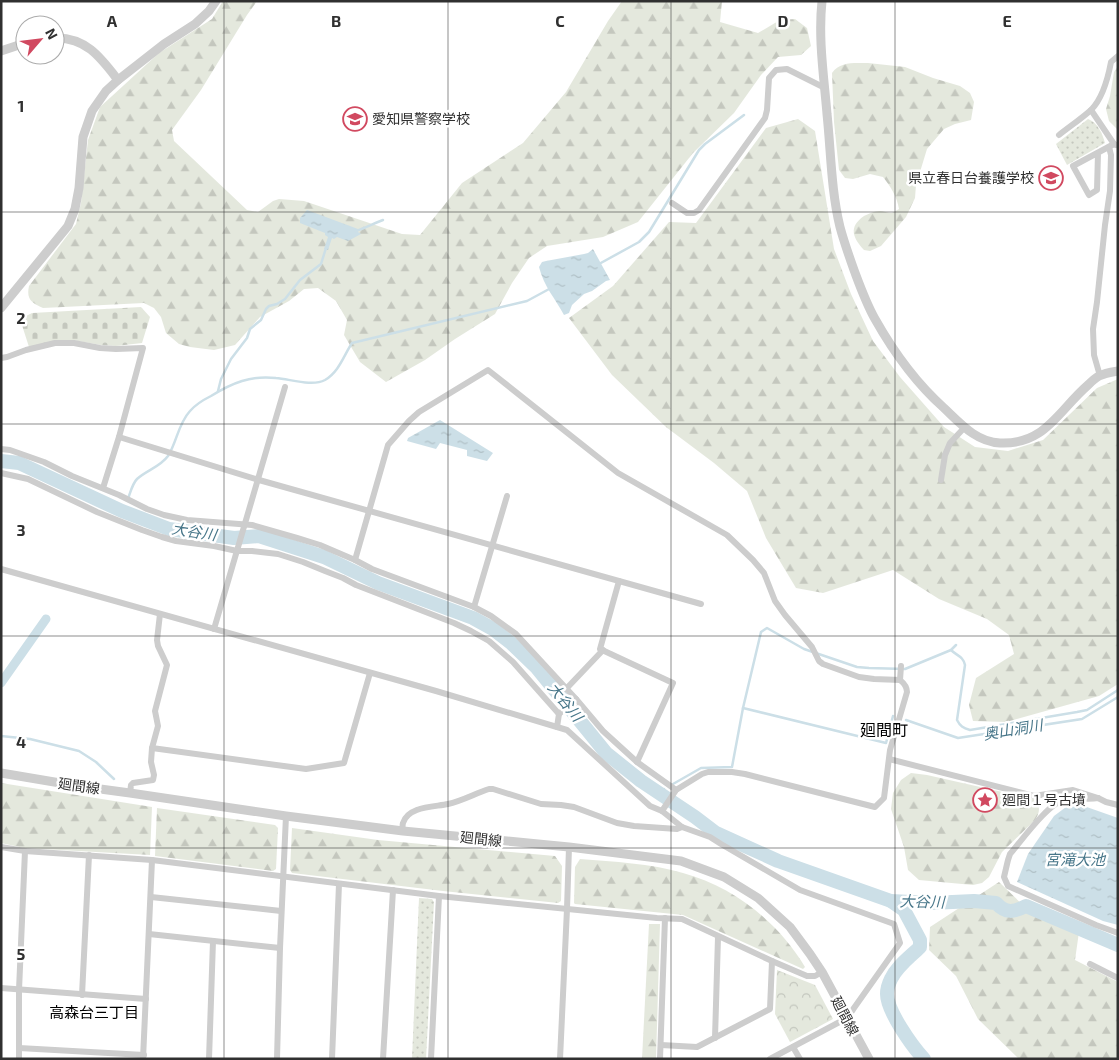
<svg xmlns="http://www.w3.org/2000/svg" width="1119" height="1060" viewBox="0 0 1119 1060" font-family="'Exo 2','Noto Sans JP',sans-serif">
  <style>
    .grass { fill: url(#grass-dots) }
    .forest { fill: url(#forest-firs) }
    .cemetery { fill: url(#cemetery-stones) }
    .park { fill: url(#park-crowns) }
    .water { fill: url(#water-ripples) }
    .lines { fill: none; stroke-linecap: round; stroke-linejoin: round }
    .stream { stroke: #ccdfe7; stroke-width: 2.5 }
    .canal { stroke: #ccdfe7; stroke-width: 9 }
    .river { stroke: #ccdfe7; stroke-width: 14 }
    .minor { stroke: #cdcdcd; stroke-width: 6 }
    .tertiary { stroke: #cdcdcd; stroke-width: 9 }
    .grid { fill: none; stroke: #303030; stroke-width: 1; stroke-opacity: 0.55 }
    .labels { text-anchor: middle; stroke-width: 5; stroke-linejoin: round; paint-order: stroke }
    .poi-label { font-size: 14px; fill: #303030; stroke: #fff; text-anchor: start }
    .street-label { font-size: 14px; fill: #303030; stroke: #fff }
    .water-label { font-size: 15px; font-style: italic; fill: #477689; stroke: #fff }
    .neighbourhood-label { font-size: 15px; fill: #000; stroke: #fff }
    .quarter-label { font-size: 16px; fill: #000; stroke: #fff }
    .grid-label { font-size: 16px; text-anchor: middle; font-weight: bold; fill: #303030; stroke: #fff; stroke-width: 5; stroke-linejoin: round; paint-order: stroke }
  </style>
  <defs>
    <pattern id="grass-dots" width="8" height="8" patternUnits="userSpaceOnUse" patternTransform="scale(1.25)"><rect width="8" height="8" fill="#e4e8dd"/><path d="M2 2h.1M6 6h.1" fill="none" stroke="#c4c7be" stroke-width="1.8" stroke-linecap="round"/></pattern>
    <pattern id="forest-firs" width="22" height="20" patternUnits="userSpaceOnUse" patternTransform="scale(1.25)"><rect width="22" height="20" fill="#e4e8dd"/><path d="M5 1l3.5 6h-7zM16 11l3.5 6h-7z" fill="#c4c7be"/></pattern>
    <pattern id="cemetery-stones" width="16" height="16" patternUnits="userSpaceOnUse" patternTransform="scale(1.25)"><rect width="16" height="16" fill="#e4e8dd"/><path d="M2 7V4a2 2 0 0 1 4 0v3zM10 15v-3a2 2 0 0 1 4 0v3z" fill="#c4c7be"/></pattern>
    <pattern id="park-crowns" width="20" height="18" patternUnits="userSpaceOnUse" patternTransform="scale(1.25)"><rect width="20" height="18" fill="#e4e8dd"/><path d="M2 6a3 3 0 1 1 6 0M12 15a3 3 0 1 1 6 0" fill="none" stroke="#c4c7be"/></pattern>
    <pattern id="water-ripples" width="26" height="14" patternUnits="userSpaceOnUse" patternTransform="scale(1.25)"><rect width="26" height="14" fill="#ccdfe7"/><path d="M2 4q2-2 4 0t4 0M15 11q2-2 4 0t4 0" fill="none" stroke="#b0c0c6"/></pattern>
  </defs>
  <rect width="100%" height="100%" fill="#fff"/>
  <g class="grass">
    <path d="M1088,119C1098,123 1102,133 1105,143L1067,165L1056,144Z"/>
    <polygon points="419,898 432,899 434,902 426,1059 412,1059"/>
  </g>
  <g class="forest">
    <path d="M223,1H257L247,15L201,90L172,130L174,141L247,210L258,212L273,201L279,199L304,201L402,234L420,235L462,183L523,143L566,92L608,21L622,1H722L720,22L758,33L780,20L795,19L807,28L811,46L801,55L778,57L761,75L734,113L693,153L638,222L603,237L547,246L529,258L512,283L495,314L455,339L425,360L386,382L360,362L344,335L347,320L336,301L318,288L304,289L289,301L260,317L235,345L214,350L190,347L179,344L166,333L161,317L154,308L144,303L43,308C32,303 26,300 29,286L76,224L81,203L88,140L100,107L159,53L212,19Z"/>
    <path d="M868,63L905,67L933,78L960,86L970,93L974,102L971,120L955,124L944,129L927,149L916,185L915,198L906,217L881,246L870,251L864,250C853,238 848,227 864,216C868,214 875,211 880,211C883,211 888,213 892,213L899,209C897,197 891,187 883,177L870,174L853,179L845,178L839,170L834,122L832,73C840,61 855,63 868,63Z"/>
    <polygon points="1118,66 1118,130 1109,121 1106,109 1110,96 1114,72"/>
    <polygon points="798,119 815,131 834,249 851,294 873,341 900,377 944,427 975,447 1008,451 1043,440 1097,388 1118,379 1118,684 1099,696 1006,722 973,721 969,705 976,678 1014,654 1009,635 987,619 939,599 893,570 823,593 796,588 766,538 747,491 714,463 666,427 612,375 569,318 613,286 669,222 696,223 766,128"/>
    <path d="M911,773L927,775L1034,799C1041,806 1040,812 1035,820L1002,852L989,877L982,883L973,885L919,880L908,870L904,847L891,809L893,793L901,780Z"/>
    <polygon points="1,783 152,807 150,855 24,848 1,843"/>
    <polygon points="157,808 275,825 278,828 276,869 273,871 155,856"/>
    <polygon points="292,828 378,840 555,856 562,866 561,901 558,903 443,891 292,873 290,870"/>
    <path d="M580,859C614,862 650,863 683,873C734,887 778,922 805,967L803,969L683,915L575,904L574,903L575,867Z"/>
    <polygon points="999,882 1027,909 1079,932 1075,960 1118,982 1118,1059 1019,1059 978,1019 956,976 929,950 930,927"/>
    <polygon points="649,924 660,924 656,1059 642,1059"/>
  </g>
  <polygon class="cemetery" points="141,307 150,317 142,343 116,346 101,345 72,340 29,347 20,319 32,313"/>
  <polygon class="park" points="777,970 815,985 833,1019 790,1042 775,1014"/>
  <g class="water">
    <polygon points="307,210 358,229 358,232 361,234 348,241 337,237 334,239 332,238 328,250 324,249 328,237 325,235 325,233 300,223 300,218"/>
    <path d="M593,249L610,280L606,281L592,291L584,294L572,305L569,313L564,315C555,298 544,287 539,267L542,262L546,261L584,254L588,253Z"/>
    <polygon points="440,420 493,453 487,461 467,456 467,450 440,443 436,449 407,441 408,438"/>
    <polygon points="1081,805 1118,818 1118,925 1103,921 1017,882 1028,854 1054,816 1066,807"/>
  </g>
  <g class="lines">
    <g class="stream">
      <path d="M356,231C363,229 375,223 383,220"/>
      <polyline points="599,264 639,242 649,232 699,150 705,144 744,115"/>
      <polyline points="218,391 221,379 231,359 247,338 250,329 261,320 266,309 269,306 277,304 285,299 300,280 321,264 326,248"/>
      <path d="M129,496C131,490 133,483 137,479C147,470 160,467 168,456C177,442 178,424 190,411C196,404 203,400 211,396C232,383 251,375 276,378C290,379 312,387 325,380C339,372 344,355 352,343L527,301L551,288"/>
      <path d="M951,650C957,656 963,656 965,665L957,720C960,726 963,728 970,730L1077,712L1087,710L1118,690"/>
      <polyline points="743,708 886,743 893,716"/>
      <polyline points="906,720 958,738 1082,719 1118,697"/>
      <polyline points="1,736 30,739 79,751 96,762 114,779"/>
      <polyline points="673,784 701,768 732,767 743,708 761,632 767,628 804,649 857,667 869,668 905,669 951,650 956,645"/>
      <polyline points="658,793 664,789"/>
    </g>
    <polyline class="canal" points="1,683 46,619"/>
    <g class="river">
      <path d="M1,461L19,463L122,511L169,529L234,538L259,536L324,557L378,583L473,618L493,629L511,643L537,668L606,753L641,781L695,817L716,833L778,861L891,901L931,903L974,901L996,903C1006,914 1014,912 1026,906L1118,945"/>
      <path d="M891,901L904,910L920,940V947C910,957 897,966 891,979C889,983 887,990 887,994C887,1011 912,1046 924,1059"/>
    </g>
    <g class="minor">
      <polyline points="1091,110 1114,144 1116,145"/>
      <path d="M1059,135C1069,127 1081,119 1091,110C1103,98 1108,78 1111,62L1118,56"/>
      <polyline points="1098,153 1097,190 1089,195 1073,166 1114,144"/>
      <polyline points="672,203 687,213 694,213 699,210 765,118 767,110 769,78 776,70 787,69 825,88"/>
      <polyline points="1,358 7,357 26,350 55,343 74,343 100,348 116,349 143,348 119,437 103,488"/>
      <polyline points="1100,376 1094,355 1093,329 1097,302 1105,225 1110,191 1111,155 1109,147"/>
      <polyline points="119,437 259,480 701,604"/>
      <polyline points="1,449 10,450 44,462 72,476 119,495 147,509 164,515 187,520 252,525 297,538 320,545 355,560 372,569 474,607 491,616 516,634 576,699 603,731 637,762 676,790"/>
      <polyline points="1,473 28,479 97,512 142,530 162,537 176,541 214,546 237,551 252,551 278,554 303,562 325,571 343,578 356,585 454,623 471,631 489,641 513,662 559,714"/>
      <polyline points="941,480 945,455 950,443 964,428"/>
      <polyline points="355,560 388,445 409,421 419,412 488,370 618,473 727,535 753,560 764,573 775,601 785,615 812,647 819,661 823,664 859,677 874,679 900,680"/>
      <polyline points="1,569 436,691 567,730 650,806 662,811 682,827 710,837 721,844 800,890 894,924 900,943 854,1008 852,1011 845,1015"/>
      <polyline points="619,581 600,649 673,683 637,762"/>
      <polyline points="474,607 507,496"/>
      <polyline points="214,629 285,387"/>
      <polyline points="566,689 603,650"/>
      <polyline points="557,727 559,714 576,699"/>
      <polyline points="152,748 306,769 344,763 370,673"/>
      <polyline points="889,759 1034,796 1073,790 1098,798 1106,802 1118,805"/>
      <polyline points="130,793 131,785 133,783 153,780 154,775 151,762 152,748 158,726 155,711 167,665 158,646 157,640 160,614"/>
      <path d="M1098,798C1087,800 1077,797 1066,799C1049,802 1022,840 1010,854L1008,860L1004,877L1008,886L1096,925L1118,933"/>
      <path d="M662,811L676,790L702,774L708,772H732L745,774L875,807L884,798L890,750L907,692C907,687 905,684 900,680L901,666"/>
      <path d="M403,831C403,828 402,826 403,823C408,806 435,807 448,804C462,801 476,793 489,789H493L541,804L561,805L574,807L617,823L634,826L677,829L682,827"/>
      <polyline points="1,847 25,851 152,860 439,896 657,918 682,919 772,961 807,976 815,976 822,972"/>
      <polyline points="151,897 281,911"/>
      <polyline points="149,934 280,948"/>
      <polyline points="1090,964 1118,978"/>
      <polyline points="1,988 146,999"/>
      <polyline points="82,995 89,855"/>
      <polyline points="715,1038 718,937"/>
      <polyline points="661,1045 697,1047 770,1009 772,961"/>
      <polyline points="793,1047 800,1059"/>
      <polyline points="19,1048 144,1055"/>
      <polyline points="19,1059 19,990 25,851"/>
      <polyline points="143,1059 152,860"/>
      <polyline points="209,1059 213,941"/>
      <polyline points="277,1059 280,948 286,816"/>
      <polyline points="332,1059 339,884"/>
      <polyline points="383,1059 393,890"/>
      <polyline points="431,1059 439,896"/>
      <polyline points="560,1059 567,909 569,847"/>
      <polyline points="660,1059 665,918"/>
      <polyline points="770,1059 847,1018"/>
    </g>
    <g class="tertiary">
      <path d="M822,1C818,39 824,77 827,114C831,152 831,190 840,227C844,242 849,256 854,270C860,286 866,303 875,319C893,351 916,383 944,408C960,423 976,442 1000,443C1045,445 1058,411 1088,385C1091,382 1095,378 1099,376C1105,373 1112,372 1118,371"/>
      <path d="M55,38C86,37 101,58 118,80"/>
      <polyline points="1,51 25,43"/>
      <polyline points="1,308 68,226 75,209 79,188 83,137 92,111 106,91 118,80 164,44 195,24 209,11 216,1"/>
      <polyline points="1,773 78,786 130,793 286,816 403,831 569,847 681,861 724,877 758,898 790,927 810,954 822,972 869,1059"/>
    </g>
  </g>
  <path class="grid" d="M224,1V1059M448,1V1059M671,1V1059M895,1V1059M1,212H1118M1,424H1118M1,636H1118M1,848H1118"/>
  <defs>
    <g id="school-ring" transform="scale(1.25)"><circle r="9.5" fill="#fff" stroke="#d14960" stroke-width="1.5"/><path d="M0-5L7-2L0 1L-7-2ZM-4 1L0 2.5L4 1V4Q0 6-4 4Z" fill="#d14960"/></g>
    <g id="sight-ring" transform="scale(1.25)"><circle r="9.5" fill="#fff" stroke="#d14960" stroke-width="1.5"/><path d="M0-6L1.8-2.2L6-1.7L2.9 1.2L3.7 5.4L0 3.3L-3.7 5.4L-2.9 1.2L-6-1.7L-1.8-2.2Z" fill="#d14960"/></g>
  </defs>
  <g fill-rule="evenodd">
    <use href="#school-ring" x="355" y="119"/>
    <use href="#school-ring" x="1051" y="178"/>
    <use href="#sight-ring" x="985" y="800"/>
  </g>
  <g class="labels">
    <g class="poi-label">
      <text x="372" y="124">愛知県警察学校</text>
      <text x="1034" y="183" text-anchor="end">県立春日台養護学校</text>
      <text x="1002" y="805">廻間１号古墳</text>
    </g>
    <g class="street-label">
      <text transform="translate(79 786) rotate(8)" y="5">廻間線</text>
      <text transform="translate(481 839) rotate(6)" y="5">廻間線</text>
      <text transform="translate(845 1016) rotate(62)" y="5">廻間線</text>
    </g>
    <g class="water-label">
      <text transform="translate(194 532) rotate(9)" y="5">大谷川</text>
      <text transform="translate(565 702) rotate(51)" y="5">大谷川</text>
      <text transform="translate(1013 730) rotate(-9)" y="5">奥山洞川</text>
      <text x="1075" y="865">宮滝大池</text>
      <text transform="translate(922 902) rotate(1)" y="5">大谷川</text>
    </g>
    <g class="neighbourhood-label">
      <text x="94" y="1018">高森台三丁目</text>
    </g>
    <g class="quarter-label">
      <text x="884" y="736">廻間町</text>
    </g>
  </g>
  <g class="grid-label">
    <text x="112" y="27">A</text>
    <text x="336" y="27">B</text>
    <text x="560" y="27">C</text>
    <text x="783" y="27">D</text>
    <text x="1007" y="27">E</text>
    <text x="21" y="112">1</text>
    <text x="21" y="324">2</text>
    <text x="21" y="536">3</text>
    <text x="21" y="748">4</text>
    <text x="21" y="960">5</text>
  </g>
  <rect width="1119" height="1060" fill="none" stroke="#303030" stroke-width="5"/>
  <g transform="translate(40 40) rotate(62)"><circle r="24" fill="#ffffff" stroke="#acacac"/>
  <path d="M0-4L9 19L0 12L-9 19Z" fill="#d14960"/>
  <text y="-8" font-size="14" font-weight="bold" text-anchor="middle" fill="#303030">N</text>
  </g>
</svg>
